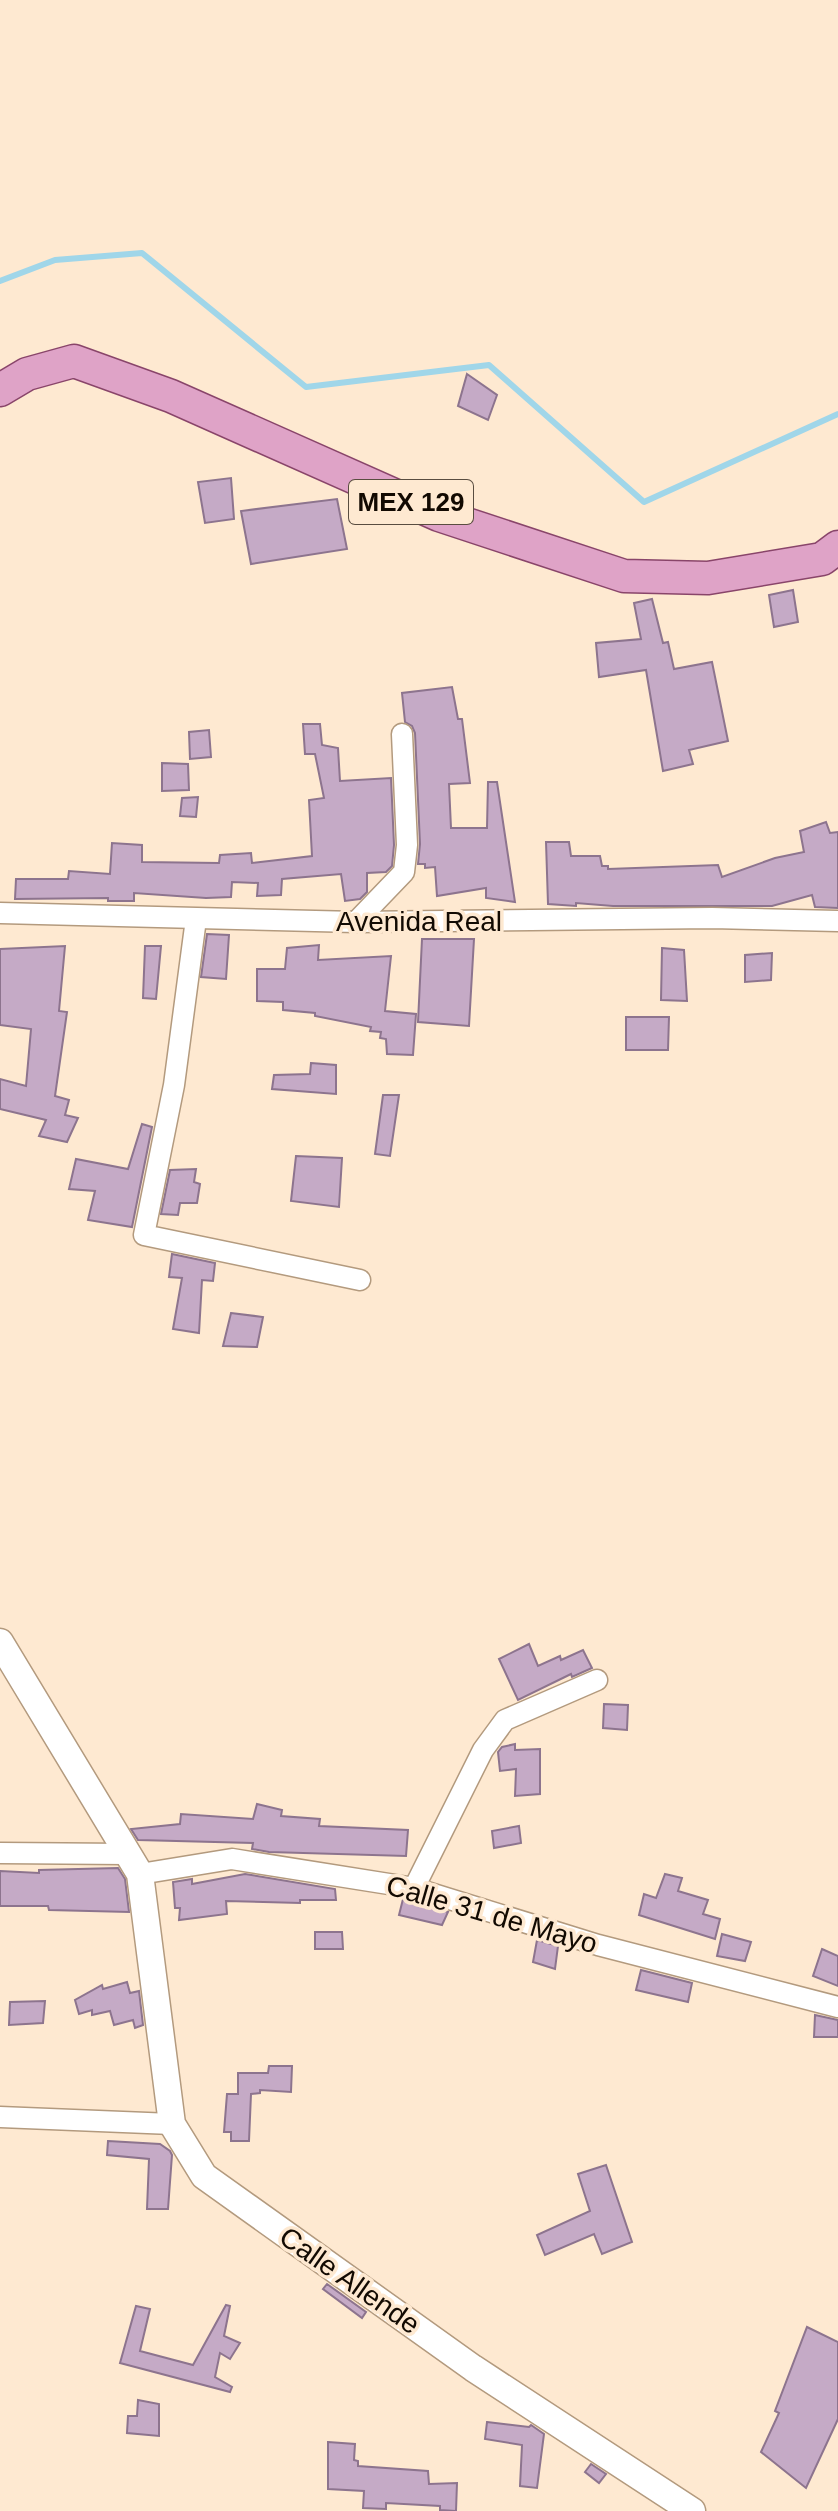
<svg xmlns="http://www.w3.org/2000/svg" width="838" height="2511" viewBox="0 0 838 2511" font-family="Helvetica,sans-serif">
  <style>
    .lines { fill: none; stroke-linecap: round; stroke-linejoin: round }
    .stream { stroke: #a0d6e9; stroke-width: 6 }
    .building { fill: #c5aac6; stroke: #8d748e; stroke-width: 2 }
    .minor-casing { stroke: #b39a7e; stroke-width: 23 }
    .tertiary-casing { stroke: #b39a7e; stroke-width: 29 }
    .primary-casing { stroke: #89456a; stroke-width: 35 }
    .minor { stroke: #fff; stroke-width: 20 }
    .tertiary { stroke: #fff; stroke-width: 26 }
    .primary { stroke: #dfa3c7; stroke-width: 32 }
    .labels { text-anchor: middle; stroke-width: 7; stroke-linejoin: round; paint-order: stroke }
    .shield { fill: #fee9d1; stroke: #594d40; stroke-width: 2 }
    .shield-label { font-size: 26px; font-weight: bold; fill: #120a02 }
    .street-label { font-size: 28px; fill: #120a02; stroke: #fee9d1 }
  </style>
  <rect width="100%" height="100%" fill="#fee9d1"/>
  <g class="lines">
    <polyline class="stream" points="0,281 55,260 142,253 306,387 489,365 644,502 838,414"/>
  </g>
  <g class="building">
    <polygon points="467,374 497,395 488,420 458,406"/>
    <polygon points="231,478 234,519 205,523 198,482"/>
    <polygon points="337,499 347,549 251,564 241,511"/>
    <polygon points="793,590 798,622 774,627 769,595"/>
    <polygon points="652,599 663,643 668,642 674,669 712,662 728,741 689,750 693,764 663,771 646,670 599,677 596,643 641,639 634,603"/>
    <polygon points="452,687 458,719 462,719 470,783 449,784 451,828 487,828 488,782 497,782 515,902 486,898 486,888 437,896 435,867 425,868 425,864 418,864 420,844 415,733 412,726 405,722 402,693"/>
    <polygon points="303,724 320,724 322,745 338,748 340,781 391,778 394,845 392,866 386,872 367,873 367,892 360,899 345,901 341,874 282,879 281,895 257,896 258,883 232,882 231,897 206,898 134,893 134,901 108,901 108,898 15,899 16,879 68,879 69,871 110,874 112,843 142,845 142,862 219,863 220,855 251,853 252,863 312,856 309,800 324,798 315,754 305,754"/>
    <polygon points="209,730 211,757 190,759 189,732"/>
    <polygon points="162,763 188,764 189,790 162,791"/>
    <polygon points="198,797 196,817 180,816 182,798"/>
    <polygon points="826,822 830,833 838,832 838,908 815,907 812,895 772,906 613,906 576,903 576,906 548,904 546,842 569,842 571,856 600,856 602,866 608,866 608,869 718,865 722,877 775,858 804,852 800,831"/>
    <polygon points="207,934 229,935 226,979 201,977"/>
    <polygon points="422,939 474,939 469,1026 418,1022"/>
    <polygon points="319,945 318,960 391,956 385,1011 416,1014 413,1055 387,1054 386,1039 380,1038 381,1032 370,1031 371,1027 315,1016 315,1013 283,1010 283,1002 257,1001 257,969 285,969 287,948"/>
    <polygon points="65,946 59,1011 67,1012 55,1096 69,1100 65,1115 78,1118 67,1142 39,1136 46,1120 0,1109 0,1079 26,1086 31,1029 0,1025 0,949"/>
    <polygon points="145,946 161,946 156,999 143,998"/>
    <polygon points="662,948 684,950 687,1001 661,1000"/>
    <polygon points="772,953 771,980 745,982 745,955"/>
    <polygon points="626,1017 669,1017 668,1050 626,1050"/>
    <polygon points="311,1063 336,1065 336,1094 272,1089 274,1075 310,1074"/>
    <polygon points="383,1095 399,1095 390,1156 375,1154"/>
    <polygon points="142,1124 152,1127 132,1227 88,1220 95,1191 69,1189 76,1159 128,1169"/>
    <polygon points="296,1156 342,1158 339,1207 291,1201"/>
    <polygon points="196,1169 194,1182 200,1184 197,1203 180,1203 178,1215 161,1214 170,1170"/>
    <polygon points="172,1254 215,1263 213,1281 202,1280 199,1333 173,1329 182,1278 169,1277"/>
    <polygon points="231,1313 263,1317 257,1347 223,1346"/>
    <polygon points="529,1644 538,1666 560,1656 561,1660 583,1650 592,1668 572,1677 571,1674 518,1700 499,1659"/>
    <polygon points="604,1704 628,1705 627,1730 603,1728"/>
    <polygon points="515,1744 515,1750 540,1749 540,1794 515,1796 516,1769 500,1771 498,1752 502,1747"/>
    <polygon points="257,1804 282,1810 281,1816 320,1819 319,1826 408,1830 406,1856 269,1852 252,1849 253,1843 138,1840 131,1829 180,1824 181,1814 253,1819"/>
    <polygon points="519,1826 521,1843 494,1848 492,1831"/>
    <polygon points="118,1868 125,1879 129,1912 49,1910 48,1906 0,1906 0,1871 39,1873 39,1870"/>
    <polygon points="245,1874 335,1889 336,1900 300,1900 300,1903 226,1901 227,1914 179,1920 180,1908 175,1908 173,1882 192,1879 192,1884"/>
    <polygon points="665,1874 682,1878 678,1891 708,1900 703,1914 720,1919 715,1939 639,1915 644,1894 656,1898"/>
    <polygon points="403,1899 448,1912 442,1925 399,1915"/>
    <polygon points="315,1932 342,1932 343,1949 315,1949"/>
    <polygon points="722,1934 751,1942 745,1961 717,1956"/>
    <polygon points="537,1940 558,1946 555,1969 533,1962"/>
    <polygon points="822,1949 838,1956 838,1986 813,1976"/>
    <polygon points="641,1970 692,1983 688,2002 636,1990"/>
    <polygon points="127,1982 130,1993 139,1991 143,2025 135,2028 133,2020 114,2025 110,2011 92,2015 92,2010 79,2014 75,2000 102,1985 103,1989"/>
    <polygon points="45,2001 43,2023 9,2025 10,2002"/>
    <polygon points="815,2015 838,2020 838,2037 814,2037"/>
    <polygon points="269,2066 292,2066 291,2092 260,2090 260,2093 251,2094 249,2141 231,2141 231,2132 224,2132 227,2094 238,2094 238,2073 268,2073"/>
    <polygon points="108,2141 160,2144 170,2151 172,2155 168,2209 147,2209 149,2159 107,2155"/>
    <polygon points="606,2165 632,2242 602,2254 594,2234 545,2255 537,2235 590,2211 578,2174"/>
    <polygon points="327,2284 366,2312 362,2318 323,2289"/>
    <polygon points="226,2305 230,2306 224,2336 240,2343 230,2359 220,2353 215,2377 232,2387 230,2392 120,2363 136,2306 150,2309 140,2351 193,2365"/>
    <polygon points="807,2327 838,2342 838,2419 806,2488 761,2452 779,2413 775,2411"/>
    <polygon points="138,2400 159,2404 159,2436 127,2433 128,2416 137,2416"/>
    <polygon points="487,2422 529,2427 531,2425 544,2434 537,2488 520,2486 522,2445 485,2439"/>
    <polygon points="328,2442 355,2444 354,2460 358,2461 358,2466 428,2471 429,2484 457,2483 456,2511 440,2510 440,2506 386,2503 386,2509 363,2508 364,2491 328,2489"/>
    <polygon points="591,2464 606,2474 599,2483 585,2472"/>
  </g>
  <g class="lines">
    <g class="minor-casing">
      <g id="minor">
        <polyline points="0,913 356,922 712,918 838,921"/>
        <polyline points="196,919 174,1085 144,1235 360,1280"/>
        <polyline points="356,922 404,872 407,845 402,734"/>
        <polyline points="0,1853 127,1854"/>
        <polyline points="140,1874 232,1859 414,1888 598,1945 838,2007"/>
        <polyline points="414,1888 483,1750 505,1720 597,1680"/>
        <polyline points="0,2117 172,2124"/>
      </g>
    </g>
    <g class="tertiary-casing">
      <polyline id="tertiary" points="0,1642 140,1874 172,2124 204,2176 473,2368 692,2511"/>
    </g>
    <g class="primary-casing">
      <polyline id="primary" points="0,390 27,374 74,361 171,396 439,515 624,576 708,578 822,559 838,547"/>
    </g>
    <use href="#minor" class="minor"/>
    <use href="#tertiary" class="tertiary"/>
    <use href="#primary" class="primary"/>
  </g>
  <g class="labels">
    <rect class="shield" x="349" y="480" width="124" height="44" rx="6"/>
    <g class="shield-label">
      <text x="411" y="511">MEX 129</text>
    </g>
    <g class="street-label">
      <text x="419" y="931">Avenida Real</text>
      <text transform="translate(492 1914) rotate(16)" y="10">Calle 31 de Mayo</text>
      <text transform="translate(350 2280) rotate(35)" y="10">Calle Allende</text>
    </g>
  </g>
</svg>
